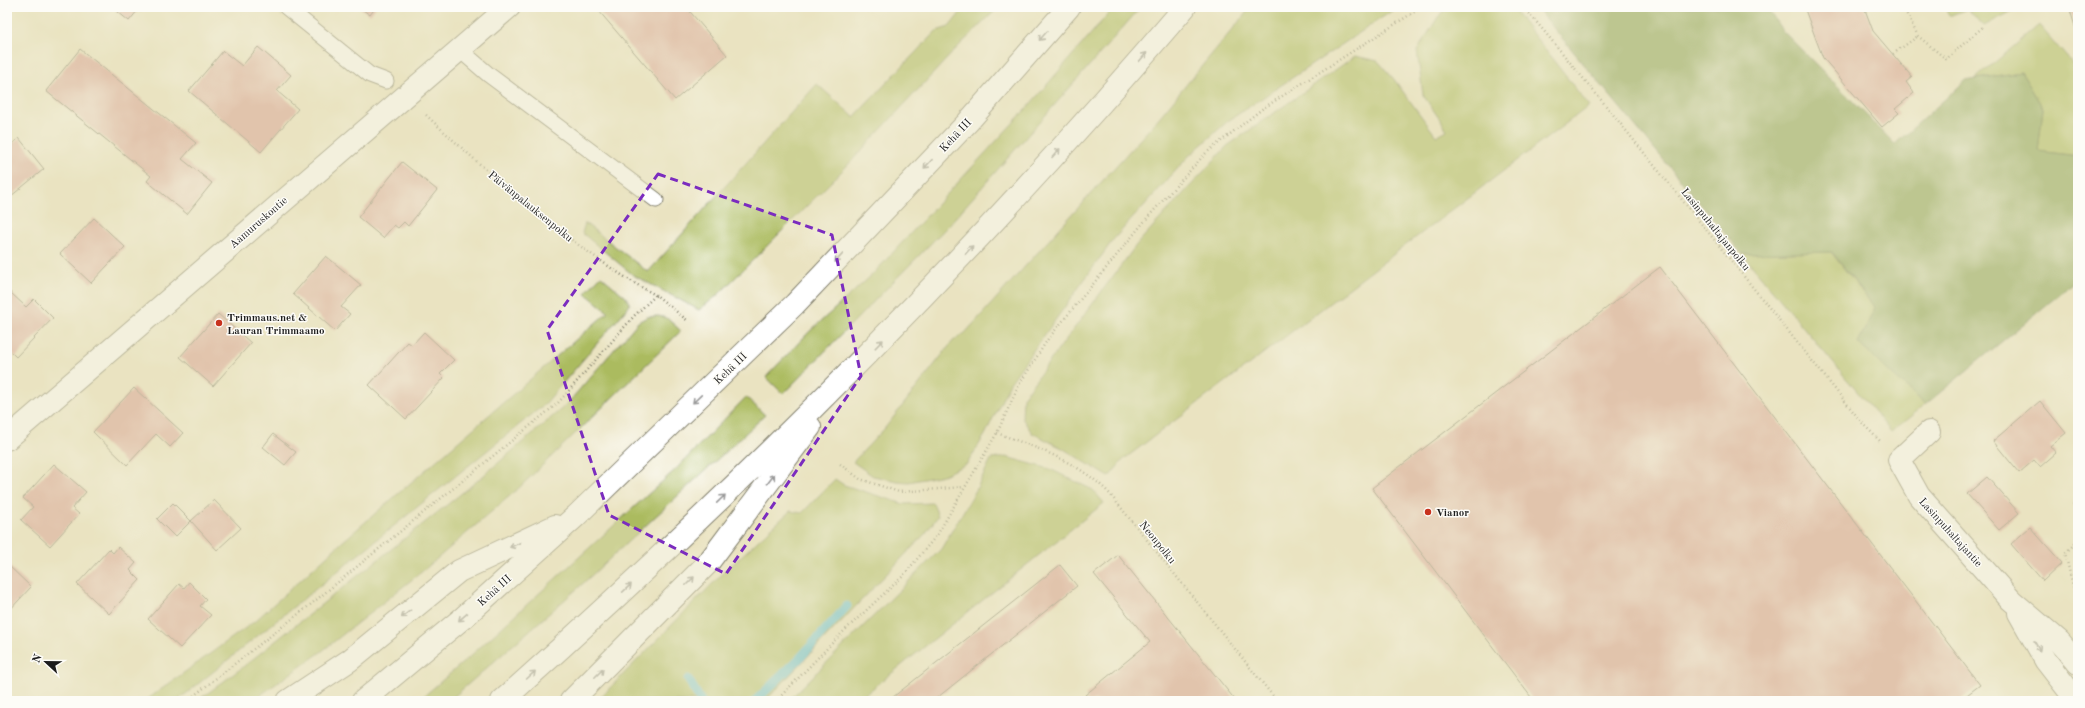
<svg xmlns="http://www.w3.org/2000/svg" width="2085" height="708" viewBox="0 0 2085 708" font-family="'Old Standard TT',serif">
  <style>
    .green { fill: #abbb5f; stroke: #646c3e }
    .forest { fill: #88a356; stroke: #526039 }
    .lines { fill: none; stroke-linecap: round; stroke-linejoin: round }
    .stream { stroke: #59bed7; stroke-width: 9 }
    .building { fill: #d89d93 }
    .service-casing { stroke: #83806e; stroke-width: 17 }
    .minor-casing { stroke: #83806e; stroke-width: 24 }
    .trunk-casing { stroke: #83806e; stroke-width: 24 }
    .path { stroke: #83806e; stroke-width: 2.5; stroke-dasharray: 1 3; stroke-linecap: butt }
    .service { stroke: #fff; stroke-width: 15 }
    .minor { stroke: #fff; stroke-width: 22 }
    .trunk { stroke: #fff; stroke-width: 22 }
    .oneway { stroke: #999 }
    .marked { fill: none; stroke: #7b2cbf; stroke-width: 3; stroke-dasharray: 8 5; stroke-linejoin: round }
    .poi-dot { fill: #c8321e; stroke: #fdfcf7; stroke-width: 1.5 }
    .labels { text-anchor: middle; stroke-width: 3; stroke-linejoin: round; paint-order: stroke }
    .street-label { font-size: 11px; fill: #1c1c1c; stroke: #fdfcf7 }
    .poi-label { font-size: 11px; font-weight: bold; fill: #1c1c1c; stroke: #fdfcf7; text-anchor: start }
  </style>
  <rect width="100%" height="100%" fill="#fdfcf7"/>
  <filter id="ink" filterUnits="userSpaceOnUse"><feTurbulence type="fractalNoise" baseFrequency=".025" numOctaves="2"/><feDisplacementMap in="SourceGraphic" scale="8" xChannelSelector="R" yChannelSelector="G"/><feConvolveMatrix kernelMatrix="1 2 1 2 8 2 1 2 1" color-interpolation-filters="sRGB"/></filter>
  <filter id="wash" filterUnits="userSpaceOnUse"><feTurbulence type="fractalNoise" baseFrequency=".012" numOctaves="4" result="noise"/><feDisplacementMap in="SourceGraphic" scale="16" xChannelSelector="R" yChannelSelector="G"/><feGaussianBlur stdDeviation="0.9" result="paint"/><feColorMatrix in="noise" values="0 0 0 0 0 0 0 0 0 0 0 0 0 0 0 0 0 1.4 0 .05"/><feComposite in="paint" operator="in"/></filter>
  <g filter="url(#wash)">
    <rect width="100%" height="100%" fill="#eae3c1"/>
    <g class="green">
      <polygon points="965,7 999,7 957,48 845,168 718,295 699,310 633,275 582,233 585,223 648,272 817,84 854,117 936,31 949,27"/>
      <polygon points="1114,7 1141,7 947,227 783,394 766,377 809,332 872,275 1026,109"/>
      <polygon points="1251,7 1398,7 1228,121 1189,156 1113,240 1010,383 985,435 967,464 943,475 909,482 897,481 873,476 853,462 885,428 953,341 965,333 1151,127"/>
      <polygon points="1448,7 1512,7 1589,106 1123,460 1109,477 1062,448 1032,433 1022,418 1023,397 1137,244 1227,146 1355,56 1378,61 1393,78 1436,136 1447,130 1423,95 1417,51 1438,17"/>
      <polygon points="1944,7 2020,7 1984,26 1967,9 1949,16"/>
      <polygon points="2039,25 2078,70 2078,156 2038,151 2043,108 2021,72 1975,79"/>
      <polygon points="1831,252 1875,308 1858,343 1925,405 1891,432 1742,254"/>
      <polygon points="601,276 626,297 630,305 545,404 177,701 145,701 255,621 341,543 608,312 585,293"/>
      <polygon points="658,316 667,318 681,331 519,488 424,570 321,652 252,701 197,701 239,670 477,481 566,405 638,322 647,317"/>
      <polygon points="746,397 765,415 747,432 577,589 449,701 418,701 467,659 676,469"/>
      <polygon points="1006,457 1050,469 1093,490 1104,503 857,701 788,701 941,549 976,490 991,459"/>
      <polygon points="835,479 844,485 904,504 933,503 938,516 925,534 765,701 597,701 723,573 790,511 802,513"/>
    </g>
    <polygon class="forest" points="1536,7 1766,7 1782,30 1895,144 1965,81 2021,72 2043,108 2038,151 2078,156 2078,279 1925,405 1858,343 1875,308 1832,252 1742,254"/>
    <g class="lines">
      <g class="stream">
        <polyline points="688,679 701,701"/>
        <polyline points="755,701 799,659 847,606"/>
      </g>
    </g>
    <g id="blocks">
      <g class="building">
        <polygon points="112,7 145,7 141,12 138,10 129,21"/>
        <polygon points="359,7 376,7 370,15"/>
        <polygon points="601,7 686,7 727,55 675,100 598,10"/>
        <polygon points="1804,7 1864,7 1873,31 1912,77 1906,82 1914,93 1895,109 1899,113 1882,127 1823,58"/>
        <polygon points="2069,7 2078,7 2078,36"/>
        <polygon points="258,47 291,75 277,91 298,109 261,152 189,91 223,51 242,66"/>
        <polygon points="80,49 196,143 182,159 212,183 187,214 147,181 151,176 46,91"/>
        <polygon points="19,138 44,169 10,197 7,193 7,149"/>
        <polygon points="402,162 437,190 408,226 404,222 398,228 394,225 383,238 358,217"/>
        <polygon points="94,218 125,247 91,283 60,254"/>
        <polygon points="326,256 361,285 341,307 350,314 335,331 293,294"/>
        <polygon points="1660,267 1980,685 1959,701 1534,701 1372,488"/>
        <polygon points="10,292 26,307 34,299 53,318 16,357 7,348 7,296"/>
        <polygon points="218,314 251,343 213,386 180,357"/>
        <polygon points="424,332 454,360 440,374 444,378 406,419 369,385 408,342 412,345"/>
        <polygon points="134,388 183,433 170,447 156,434 127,465 93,432"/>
        <polygon points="2040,401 2066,433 2050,446 2056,453 2040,467 2034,460 2019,473 1993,441"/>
        <polygon points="273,434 296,452 285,465 263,447"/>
        <polygon points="54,464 86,492 72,508 79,514 50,546 21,520 33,507 23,498"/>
        <polygon points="1987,477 2019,513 1999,530 1967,494"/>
        <polygon points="214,500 241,528 217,550 191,521"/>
        <polygon points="173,503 191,521 175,537 157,519"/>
        <polygon points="2030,527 2062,563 2043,581 2011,544"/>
        <polygon points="118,547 136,563 130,570 140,580 109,614 77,584 109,549 113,553"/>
        <polygon points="1118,555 1236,701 1085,701 1088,698 1085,695 1150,642 1094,574"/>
        <polygon points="7,564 31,587 7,613"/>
        <polygon points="1060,565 1077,586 933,701 888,701"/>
        <polygon points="189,582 206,599 200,606 211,615 180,648 148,619 179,584 184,588"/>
      </g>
    </g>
  </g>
  <g filter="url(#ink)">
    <use href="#blocks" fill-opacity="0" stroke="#83806e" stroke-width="1"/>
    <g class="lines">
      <g class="service-casing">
        <g id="service">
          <polyline points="286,7 370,75 386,81"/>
          <polyline points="459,49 489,75 656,200"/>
        </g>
      </g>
      <g class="minor-casing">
        <g id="minor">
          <polyline points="1929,432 1899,460 1919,496 2011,600 2059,641 2078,663"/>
          <polyline points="7,439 509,7"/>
          <polyline points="2019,613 2046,661 2077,701"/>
        </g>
      </g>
      <g class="trunk-casing">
        <g id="trunk">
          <polyline points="288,701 350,660 459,571 555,526"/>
          <polyline points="363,701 464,617 576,516 795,304 968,122 1069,7"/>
          <path d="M502,701C745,484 974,255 1185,7"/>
          <polyline points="571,701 708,563 810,427"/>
        </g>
      </g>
      <g class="path">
        <polyline points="1524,7 1607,107 1864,425 1880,441"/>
        <polyline points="1903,7 1918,36 1946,59 1984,26"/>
        <polyline points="1893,54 1918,36"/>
        <path d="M426,115C480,165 534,214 594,256C614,270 634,284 656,295"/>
        <path d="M997,433C1037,448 1078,461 1109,493L1277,701"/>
        <polyline points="840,464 860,479 899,492 964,487"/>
        <polyline points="2073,504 2078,510"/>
        <polyline points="2078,541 2065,553 2074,590 2078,591"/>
        <polyline points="187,701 310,605 558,403 635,315 656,295 688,321"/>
        <polyline points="776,701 842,633 902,577 937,535 997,433 1019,385 1048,339 1148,217 1206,153 1262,109 1422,7"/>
      </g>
      <use href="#service" class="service"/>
      <use href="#minor" class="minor"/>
      <use href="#trunk" class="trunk"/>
    </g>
    <defs><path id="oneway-shaft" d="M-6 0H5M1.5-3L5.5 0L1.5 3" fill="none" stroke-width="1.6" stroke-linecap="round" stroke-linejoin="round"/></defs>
    <g class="oneway">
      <use href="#oneway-shaft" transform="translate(1043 36) rotate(131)"/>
      <use href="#oneway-shaft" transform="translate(1143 57) rotate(-50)"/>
      <use href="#oneway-shaft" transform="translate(1056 153) rotate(-48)"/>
      <use href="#oneway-shaft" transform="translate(928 164) rotate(133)"/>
      <use href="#oneway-shaft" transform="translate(969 250) rotate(-48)"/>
      <use href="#oneway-shaft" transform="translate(839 258) rotate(133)"/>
      <use href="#oneway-shaft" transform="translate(879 344) rotate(-46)"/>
      <use href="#oneway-shaft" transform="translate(697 399) rotate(136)"/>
      <use href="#oneway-shaft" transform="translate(771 479) rotate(-53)"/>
      <use href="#oneway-shaft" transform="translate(721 499) rotate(-44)"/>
      <use href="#oneway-shaft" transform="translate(515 545) rotate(155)"/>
      <use href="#oneway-shaft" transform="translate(690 581) rotate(-45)"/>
      <use href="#oneway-shaft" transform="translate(627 588) rotate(-43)"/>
      <use href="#oneway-shaft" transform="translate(406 614) rotate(141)"/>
      <use href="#oneway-shaft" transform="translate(463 617) rotate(139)"/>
      <use href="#oneway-shaft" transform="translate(2037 646) rotate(61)"/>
      <use href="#oneway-shaft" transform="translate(599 673) rotate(-45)"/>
      <use href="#oneway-shaft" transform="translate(531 675) rotate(-42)"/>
    </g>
  </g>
  <path d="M0 0H2085V708H0ZM658,174L832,235L861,376L726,574L609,515L547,330Z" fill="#eae3c1" fill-opacity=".55" fill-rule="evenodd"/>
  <path class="marked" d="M658,174L832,235L861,376L726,574L609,515L547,330Z"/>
  <g class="poi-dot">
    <circle cx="219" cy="323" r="4"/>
    <circle cx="1428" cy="512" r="4"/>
  </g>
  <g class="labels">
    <g class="street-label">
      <text transform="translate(955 135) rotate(-47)" y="4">Kehä III</text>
      <text transform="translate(531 206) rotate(39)" y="4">Päivänpalauksenpolku</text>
      <text transform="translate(258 222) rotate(-41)" y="4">Aamuruskontie</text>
      <text transform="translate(1716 229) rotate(51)" y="4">Lasinpuhaltajanpolku</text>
      <text transform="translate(730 368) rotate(-44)" y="4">Kehä III</text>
      <text transform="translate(1951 532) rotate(48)" y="4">Lasinpuhaltajantie</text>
      <text transform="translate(1158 542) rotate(51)" y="4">Neonpolku</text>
      <text transform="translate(494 590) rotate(-42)" y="4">Kehä III</text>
    </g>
    <g class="poi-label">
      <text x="227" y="321">Trimmaus.net &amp;<tspan x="227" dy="13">Lauran Trimmaamo</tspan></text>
      <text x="1436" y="516">Vianor</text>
    </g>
  </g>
  <rect width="2085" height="708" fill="none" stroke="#fdfcf7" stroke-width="24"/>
  <g transform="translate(46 662) rotate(292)" stroke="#fdfcf7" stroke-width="3" paint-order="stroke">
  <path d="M0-3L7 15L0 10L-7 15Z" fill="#1c1c1c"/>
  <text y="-6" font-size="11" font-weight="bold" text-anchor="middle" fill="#1c1c1c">N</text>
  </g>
</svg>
